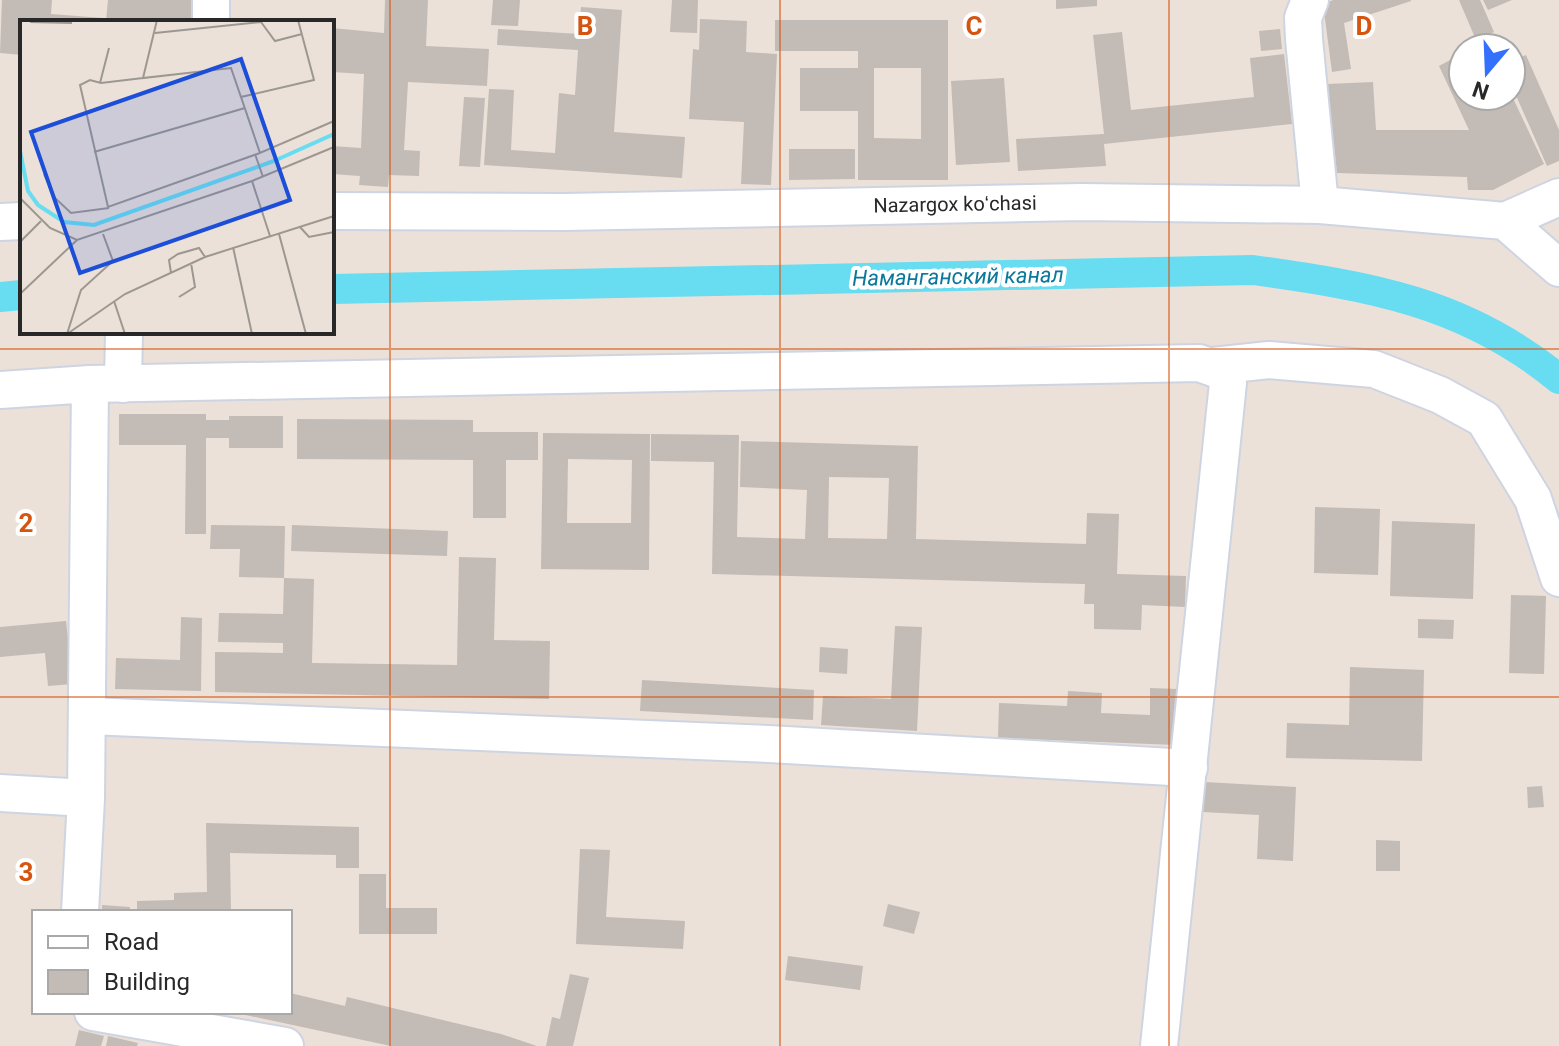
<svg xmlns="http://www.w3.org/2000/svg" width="1559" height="1046" viewBox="0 0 1559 1046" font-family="Roboto,sans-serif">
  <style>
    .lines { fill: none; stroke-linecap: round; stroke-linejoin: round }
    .canal { stroke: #68dcf0; stroke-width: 30 }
    .building { fill: #c3bbb5; fill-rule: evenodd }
    .minor-casing { stroke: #ced4e1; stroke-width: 40 }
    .minor { stroke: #fff; stroke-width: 36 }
    .grid { fill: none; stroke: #d5540f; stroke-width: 2; stroke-opacity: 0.55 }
    .labels { text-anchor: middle; stroke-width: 8; stroke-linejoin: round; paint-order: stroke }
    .street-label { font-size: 20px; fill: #282828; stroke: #fff }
    .water-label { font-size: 22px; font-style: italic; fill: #0a7899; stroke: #fff }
    .inset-river { fill: none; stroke: #68dcf0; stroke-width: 4 }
    .inset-road { fill: none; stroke: #9d9792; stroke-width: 2 }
    .view { fill: #1d4ed8; fill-opacity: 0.15; stroke: #1d4ed8; stroke-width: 4 }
    .inset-edge { fill: none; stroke: #282828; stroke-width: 4 }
    .grid-label { font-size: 26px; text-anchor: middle; font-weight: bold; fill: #d5540f; stroke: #fff; stroke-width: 8; stroke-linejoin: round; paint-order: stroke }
  </style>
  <rect width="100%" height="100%" fill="#ebe1d8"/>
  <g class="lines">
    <g class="canal">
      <path d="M332,289L1253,270C1369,286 1466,302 1559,379"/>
      <polyline points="0,297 22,295"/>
    </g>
  </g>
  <g class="building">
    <polygon points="2,0 52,0 51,14 103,18 103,22 22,22 22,55 0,53"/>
    <polygon points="108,0 204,0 202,22 106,22"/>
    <polygon points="385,0 428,0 426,46 489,49 487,86 408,82 404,150 420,151 419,176 389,175 388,187 359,185 360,176 332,174 332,146 361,148 364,74 332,72 332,28 384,33"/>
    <polygon points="493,0 520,0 518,26 491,25"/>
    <polygon points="672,0 698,0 697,33 670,32"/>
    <polygon points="1056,0 1097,0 1097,6 1056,9"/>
    <polygon points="1333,0 1411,0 1411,1 1344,23 1351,69 1332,72 1323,4"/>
    <polygon points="1459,0 1480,0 1494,32 1476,40"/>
    <polygon points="1483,0 1512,0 1488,10"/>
    <polygon points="581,7 622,10 614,132 685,137 682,178 484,165 489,89 514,90 511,150 555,153 559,93 575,95 578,50 497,45 498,29 579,34"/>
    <polygon points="700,19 747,21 746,52 777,54 771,185 741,184 744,122 689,119 693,49 699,50"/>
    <path d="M775,20H948V180H858V111H800V68H858V51H775ZM874,68H921V139L874,138Z"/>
    <polygon points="1280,29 1282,49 1261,51 1259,31"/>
    <polygon points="1122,32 1131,110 1254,97 1250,58 1284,54 1292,124 1104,144 1106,166 1018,171 1016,139 1104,134 1093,35"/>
    <polygon points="1486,40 1490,48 1473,48"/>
    <polygon points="1463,53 1463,96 1512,96 1544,164 1493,190 1468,190 1467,177 1337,173 1327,84 1373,82 1376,130 1469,130 1439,66"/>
    <polygon points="1526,55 1559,130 1559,161 1547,166 1511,84 1511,61"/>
    <polygon points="1004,78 1010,162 956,165 951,81"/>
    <polygon points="464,97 485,98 480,167 459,166"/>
    <polygon points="789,149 855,149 855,179 789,180"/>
    <polygon points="119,414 206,414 206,420 229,420 229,416 283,416 283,448 229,448 229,438 206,438 206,534 185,534 186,445 119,445"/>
    <polygon points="297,419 473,420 473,432 538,432 538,460 506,460 506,518 473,518 473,460 297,459"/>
    <path d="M543,433L650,434L649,570L541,569ZM568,459L632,460L631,523H567Z"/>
    <path d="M651,434L739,435L737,537L805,539L807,490L740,487L741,441L918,446L916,539L1086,544L1087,513L1119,514L1117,574L1186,576L1185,607L1142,605L1141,630L1094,629V604H1084L1085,584L712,574L714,462L651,461ZM829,477L889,478L887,539L828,538Z"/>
    <polygon points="1315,507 1380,509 1378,575 1314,573"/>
    <polygon points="1392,521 1475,524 1473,599 1390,596"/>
    <polygon points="211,525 285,526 284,578 314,579 312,663 457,665 459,557 496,558 494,640 550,641 549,699 215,692 215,652 283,653 283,643 218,642 219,613 283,614 284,578 239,577 240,549 210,549"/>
    <polygon points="292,525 448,531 447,556 291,551"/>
    <polygon points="1511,595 1546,596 1544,674 1509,673"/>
    <polygon points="181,617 202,618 201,691 115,689 116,658 180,660"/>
    <polygon points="1418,619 1454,620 1453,639 1418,638"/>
    <polygon points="66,621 73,684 48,686 45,653 0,657 0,627"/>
    <polygon points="895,626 922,627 917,731 821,725 823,696 891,699"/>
    <polygon points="820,647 848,649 847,674 819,672"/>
    <polygon points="1350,667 1424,670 1422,761 1286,758 1287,723 1349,725"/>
    <polygon points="642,680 814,690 813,720 640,711"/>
    <polygon points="1150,688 1178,689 1175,745 998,738 999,703 1067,706 1068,691 1102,693 1101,713 1150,715"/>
    <polygon points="1204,782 1296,787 1293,861 1257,859 1259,815 1203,812"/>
    <polygon points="1542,786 1544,807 1528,808 1527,787"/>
    <polygon points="206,823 359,827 359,868 336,868 336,855 230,853 231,912 137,912 137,901 174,900 174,893 207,892"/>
    <polygon points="1376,840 1400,841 1400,871 1376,871"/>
    <polygon points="580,849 610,850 606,917 685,921 683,949 576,944"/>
    <polygon points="359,874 386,874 386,908 437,908 437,934 359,934"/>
    <polygon points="888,904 920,912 914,934 883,926"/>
    <polygon points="102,905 130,907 130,912 102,912"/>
    <polygon points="788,956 863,966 860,990 785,980"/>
    <polygon points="570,974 589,978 573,1046 546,1046 552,1017 560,1019"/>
    <polygon points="290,993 345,1006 347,997 501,1034 537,1046 391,1046 236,1013 290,1012"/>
    <polygon points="79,1030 104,1036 101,1046 75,1046"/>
    <polygon points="108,1036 138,1043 137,1046 106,1046"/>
  </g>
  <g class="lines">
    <g class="minor-casing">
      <g id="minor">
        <polyline points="1310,0 1303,18 1304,39 1320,205"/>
        <polyline points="211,22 211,0"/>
        <polyline points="332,211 564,212 1082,202 1320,205 1505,221 1559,268"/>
        <polyline points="1505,221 1559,197"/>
        <polyline points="0,222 22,221"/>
        <polyline points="1213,366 1269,360 1374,369 1440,395 1484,419 1533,499 1559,578"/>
        <polyline points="90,384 1199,363 1222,371 1228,383 1159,1046"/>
        <polyline points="123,384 124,332"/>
        <polyline points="0,390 90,384 86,798"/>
        <polyline points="89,716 769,744 1189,768"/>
        <polyline points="0,793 86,798 80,912"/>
        <polyline points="93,1012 285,1046"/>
      </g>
    </g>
    <use href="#minor" class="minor"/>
  </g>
  <path class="grid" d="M390,0V1046M780,0V1046M1169,0V1046M0,349H1559M0,697H1559"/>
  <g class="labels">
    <g class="street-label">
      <text transform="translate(955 204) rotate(-1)" y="7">Nazargox koʻchasi</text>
    </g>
    <g class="water-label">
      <text transform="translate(958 276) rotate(-1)" y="8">Наманганский канал</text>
    </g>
  </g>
  <g transform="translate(20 20)">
    <rect width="314" height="314" fill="#ebe1d8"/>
    <path class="inset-river" d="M0,131L8,171L18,185L44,202L74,205L254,141L314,114"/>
    <path class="inset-road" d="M137,0L123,58L211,48L221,77L294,60L278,0M10,2L52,3M135,13L241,2L255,21L282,14M123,58L81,63L70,60L60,65L88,187L240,133M80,63L89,28M221,77L240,133L314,101M74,132L225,88M235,134L243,157M24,154L35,178L51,193L89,188M232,161L250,216M0,178L30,208L57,220L232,161L314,127M280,207L289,217L314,212M259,214L286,314M0,222L21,201M213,227L232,314M151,253L149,240L158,234L179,228L185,237M0,274L57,220M159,277L175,267L171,243M94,281L105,314M47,314L61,270L93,241L83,214M47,314L105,274L185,237L314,196"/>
    <path class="view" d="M221,39L270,180L60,253L11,112Z"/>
    <rect width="314" height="314" class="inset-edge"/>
  </g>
  <g class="grid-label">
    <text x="585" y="35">B</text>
    <text x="974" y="35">C</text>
    <text x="1364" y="35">D</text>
    <text x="26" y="532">2</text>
    <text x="26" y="881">3</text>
  </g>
  <rect x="32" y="910" width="260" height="104" fill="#ffffff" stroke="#a9a9a9" stroke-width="2"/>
  <rect x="48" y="936" width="40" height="12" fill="#ffffff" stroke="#a9a9a9" stroke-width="2"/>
  <text x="104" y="950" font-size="24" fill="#282828">Road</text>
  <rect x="48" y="970" width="40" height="24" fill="#c3bbb5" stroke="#a9a9a9" stroke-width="2"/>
  <text x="104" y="990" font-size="24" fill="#282828">Building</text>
  <g transform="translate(1487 72) rotate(199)"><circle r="38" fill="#ffffff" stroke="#a9a9a9" stroke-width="2"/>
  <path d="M0-6L14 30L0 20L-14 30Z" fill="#3370fd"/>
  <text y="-12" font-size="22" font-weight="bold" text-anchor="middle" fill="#282828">N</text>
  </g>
</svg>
